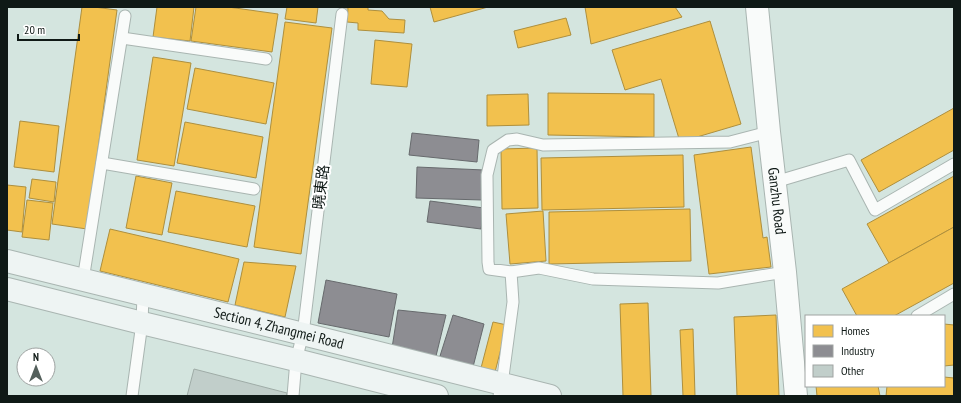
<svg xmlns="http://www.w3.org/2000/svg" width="961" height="403" viewBox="0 0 961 403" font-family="'PT Sans Narrow','Noto Sans TC',sans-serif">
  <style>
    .homes { fill: #f2c14e; stroke: #ae8f3d }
    .industry { fill: #8d8d92; stroke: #676a6d }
    .building { fill: #c1ceca; stroke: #9faca7 }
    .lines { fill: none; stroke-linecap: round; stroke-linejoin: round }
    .service-casing { stroke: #a9b5b1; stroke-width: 13 }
    .tertiary-casing { stroke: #a9b5b1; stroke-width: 24 }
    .secondary-casing { stroke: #a9b5b1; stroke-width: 24 }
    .service { stroke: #f9fbfa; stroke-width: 11 }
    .tertiary { stroke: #f9fbfa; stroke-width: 22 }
    .secondary { stroke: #eef4f3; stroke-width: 22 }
    .labels { text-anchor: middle; stroke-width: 4; stroke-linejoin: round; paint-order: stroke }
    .street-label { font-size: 15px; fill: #0f1916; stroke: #fff }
  </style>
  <rect width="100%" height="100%" fill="#d4e5df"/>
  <g class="homes">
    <polygon points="82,7 94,7 117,10 87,229 52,224"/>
    <polygon points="157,7 194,7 190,41 153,37"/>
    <polygon points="196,7 228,7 278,14 272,52 191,41"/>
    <polygon points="287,7 318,7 316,23 285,19"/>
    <polygon points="332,7 368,7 368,10 382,11 389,19 405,20 404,33 358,30 358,23 347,22 348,8"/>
    <polygon points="430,7 488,7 434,22"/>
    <polygon points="585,7 675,7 682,17 591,44"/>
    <polygon points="566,18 571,35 518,48 514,31"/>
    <polygon points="710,21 741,124 680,142 661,79 625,90 612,50"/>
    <polygon points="285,22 332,28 301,254 254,247"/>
    <polygon points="375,40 412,44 407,87 371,84"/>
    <polygon points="153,57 191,63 174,166 137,160"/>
    <polygon points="195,68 274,83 266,124 187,109"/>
    <polygon points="548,93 654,94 654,137 548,135"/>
    <polygon points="528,94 529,125 487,126 487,95"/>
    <polygon points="954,108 954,150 879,192 861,160"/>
    <polygon points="20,121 59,126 54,172 14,167"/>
    <polygon points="185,122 263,137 256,178 177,163"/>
    <polygon points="751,147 763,238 767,237 771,267 709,274 694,155"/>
    <polygon points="537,148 538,208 502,209 501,149"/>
    <polygon points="683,155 684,207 542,210 541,158"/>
    <polygon points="136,176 172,183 162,235 126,228"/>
    <polygon points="954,176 954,227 889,263 867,224"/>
    <polygon points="32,179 56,182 54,202 29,198"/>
    <polygon points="7,185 26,187 22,232 7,230"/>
    <polygon points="176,191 255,206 247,247 168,232"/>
    <polygon points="27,200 53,203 49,240 22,237"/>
    <polygon points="690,209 691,261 549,264 549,212"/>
    <polygon points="543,211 546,261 510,264 506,214"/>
    <polygon points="954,227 954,283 894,316 857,316 842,289"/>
    <polygon points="110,229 239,259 228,302 100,271"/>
    <polygon points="244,262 296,266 285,317 235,305"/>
    <polygon points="648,303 651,396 623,396 620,304"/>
    <polygon points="776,315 779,396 737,396 734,317"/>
    <polygon points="493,322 507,325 495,372 481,368"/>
    <polygon points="944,324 954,325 954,365 944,366"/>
    <polygon points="693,329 695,396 683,396 680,330"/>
    <polygon points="944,377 954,378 954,396 886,396 887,386 944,386"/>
    <polygon points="816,386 878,386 880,396 817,396"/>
  </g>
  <g class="industry">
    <polygon points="412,133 479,140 477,162 409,155"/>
    <polygon points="417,167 484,170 482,200 416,198"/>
    <polygon points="430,201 484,208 481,229 427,222"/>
    <polygon points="326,280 397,294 389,337 318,323"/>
    <polygon points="398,310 446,315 436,356 392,348"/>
    <polygon points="453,315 484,324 473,367 440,356"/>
  </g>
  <polygon class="building" points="194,369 287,393 286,396 187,396"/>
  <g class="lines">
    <g class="service-casing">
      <g id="service">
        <polyline points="122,38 266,59"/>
        <polyline points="769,132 730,142 543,145 517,139 508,140 493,150 487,175 488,262 489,269 511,272 539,268 593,279 718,283 785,272"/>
        <polyline points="102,163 254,189"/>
        <polyline points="775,182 849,160 875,210 954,164"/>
        <polyline points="83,280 125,16"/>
        <polyline points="917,316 954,294"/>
        <polyline points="132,396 142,323 143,295"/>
        <polyline points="293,396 296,360 303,334 342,14"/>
        <polyline points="499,396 502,384 513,302 511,272"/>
      </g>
    </g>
    <g class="tertiary-casing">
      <g id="tertiary">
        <path id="s1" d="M757,7L769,132L785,272L796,396"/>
      </g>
    </g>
    <g class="secondary-casing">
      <g id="secondary">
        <path id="s2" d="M7,261L303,334L550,396"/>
        <polyline points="7,289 142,323 296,360 437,396"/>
      </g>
    </g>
    <use href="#service" class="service"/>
    <use href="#tertiary" class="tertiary"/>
    <use href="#secondary" class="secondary"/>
  </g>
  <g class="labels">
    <g class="street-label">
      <text transform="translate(321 187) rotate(-83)" y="5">曉東路</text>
      <text dy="5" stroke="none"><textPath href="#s1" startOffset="195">Ganzhu Road</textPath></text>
      <text dy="5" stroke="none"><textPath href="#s2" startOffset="280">Section 4, Zhangmei Road</textPath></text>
    </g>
  </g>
  <rect width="961" height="403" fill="none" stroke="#0f1916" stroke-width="16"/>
  <rect x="805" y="315" width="140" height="72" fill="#ffffff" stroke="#9fa3a2"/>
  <rect x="813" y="325" width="20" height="12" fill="#f2c14e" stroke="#9fa3a2"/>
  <text x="841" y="335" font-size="12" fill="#0f1916">Homes</text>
  <rect x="813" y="345" width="20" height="12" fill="#8d8d92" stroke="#9fa3a2"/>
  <text x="841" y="355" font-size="12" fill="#0f1916">Industry</text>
  <rect x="813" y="365" width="20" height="12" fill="#c1ceca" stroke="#9fa3a2"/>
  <text x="841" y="375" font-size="12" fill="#0f1916">Other</text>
  <g transform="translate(36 367)"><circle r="19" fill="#ffffff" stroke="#9fa3a2"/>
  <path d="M0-3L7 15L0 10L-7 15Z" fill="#54605c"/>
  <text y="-6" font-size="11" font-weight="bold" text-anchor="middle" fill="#0f1916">N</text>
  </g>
  <path d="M18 34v6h61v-6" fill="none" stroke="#0f1916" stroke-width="2"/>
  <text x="24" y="34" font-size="12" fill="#0f1916" stroke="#ffffff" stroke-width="3" paint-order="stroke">20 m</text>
</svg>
